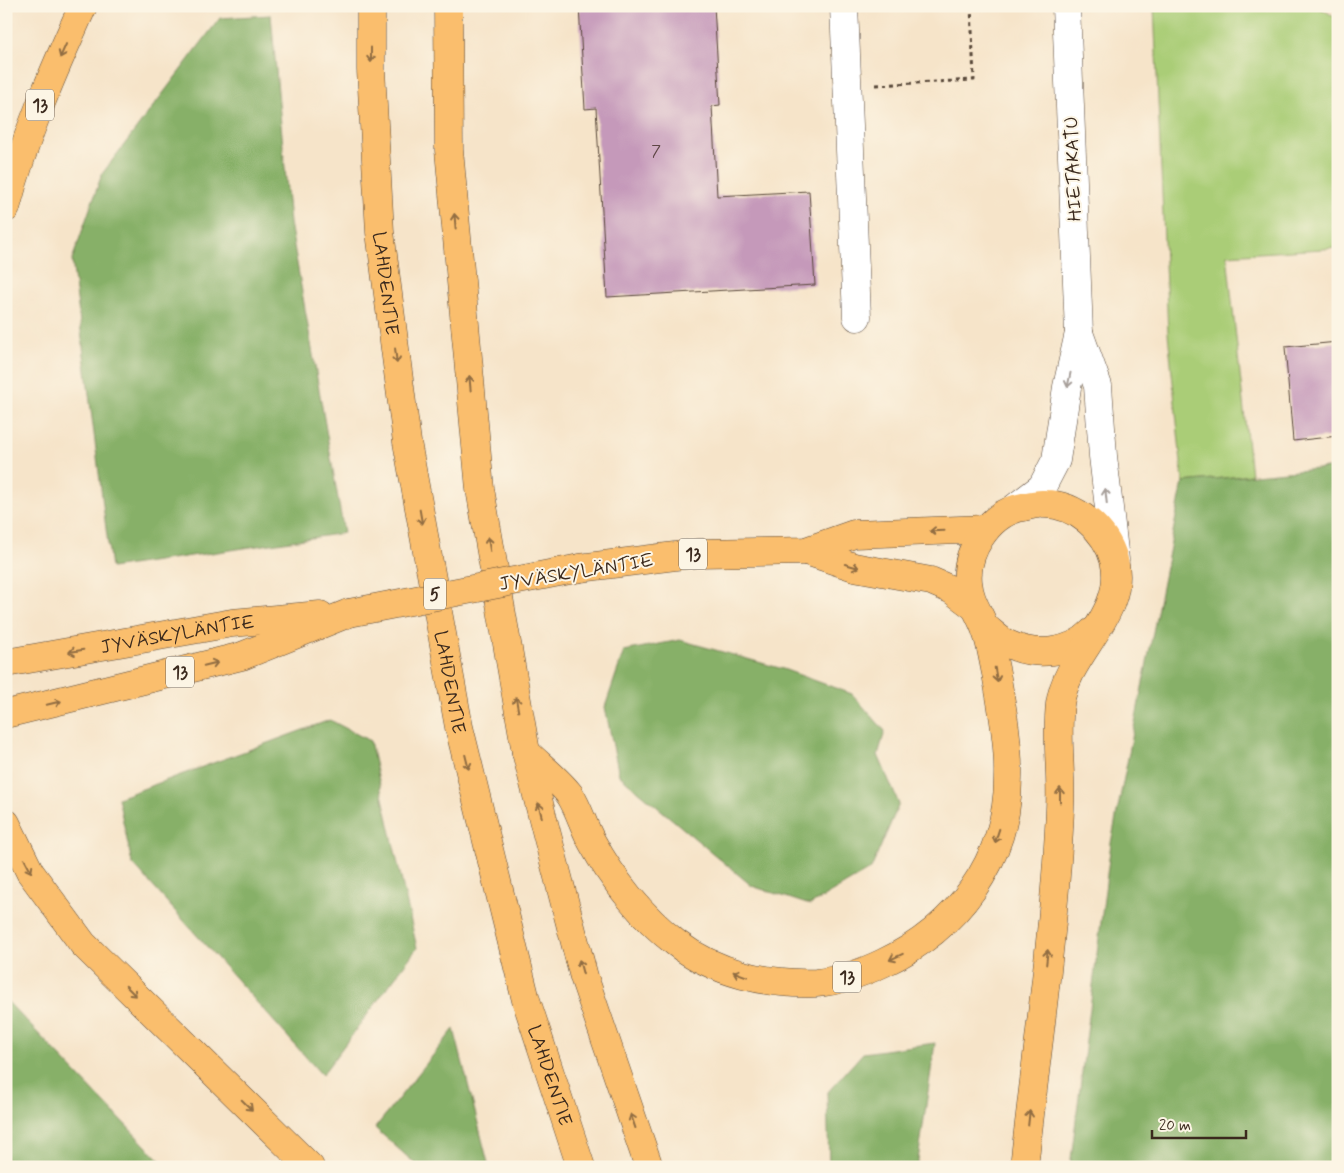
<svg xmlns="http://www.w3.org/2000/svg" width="1344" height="1173" viewBox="0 0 1344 1173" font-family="Mynerve,sans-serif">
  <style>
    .green { fill: #aacd77; stroke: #727c4a }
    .forest { fill: #87b068; stroke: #616d43 }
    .building { fill: #c599ba }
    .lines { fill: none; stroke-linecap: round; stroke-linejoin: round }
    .minor-casing { stroke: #574638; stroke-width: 29 }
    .highway-casing { stroke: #574638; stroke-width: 29 }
    .path { stroke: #574638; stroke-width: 3; stroke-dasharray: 4 4; stroke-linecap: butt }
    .minor { stroke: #fff; stroke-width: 28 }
    .highway { stroke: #fabe6d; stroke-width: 28 }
    .highway-bridge-casing { stroke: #574638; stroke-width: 29; stroke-linecap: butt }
    .highway-bridge { stroke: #fabe6d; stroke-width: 28 }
    .oneway { stroke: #916d42 }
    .oneway2 { stroke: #a79f9a }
    .labels { text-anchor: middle; stroke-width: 4; stroke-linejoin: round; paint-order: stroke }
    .number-label { font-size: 16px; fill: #5e4645 }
    .shield { fill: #fcf5e5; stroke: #75675a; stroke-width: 1 }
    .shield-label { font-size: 18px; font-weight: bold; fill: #3b2a1e }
    .street-label { font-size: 19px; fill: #3b2a1e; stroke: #fcf5e5 }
  </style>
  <rect width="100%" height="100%" fill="#fcf5e5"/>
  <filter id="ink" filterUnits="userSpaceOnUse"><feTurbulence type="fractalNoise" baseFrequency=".02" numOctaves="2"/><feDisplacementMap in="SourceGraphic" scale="10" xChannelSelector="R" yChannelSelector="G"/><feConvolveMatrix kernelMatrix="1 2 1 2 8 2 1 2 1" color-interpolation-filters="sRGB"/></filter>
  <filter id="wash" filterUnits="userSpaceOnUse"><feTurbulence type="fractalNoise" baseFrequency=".0096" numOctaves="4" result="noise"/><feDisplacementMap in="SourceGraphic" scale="20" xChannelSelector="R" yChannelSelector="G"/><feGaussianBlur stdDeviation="1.12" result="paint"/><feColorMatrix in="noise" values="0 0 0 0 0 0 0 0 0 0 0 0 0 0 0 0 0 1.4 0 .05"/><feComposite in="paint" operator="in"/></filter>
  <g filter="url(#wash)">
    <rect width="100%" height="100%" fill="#f6e4c9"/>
    <polygon class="green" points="1154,6 1317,6 1338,19 1338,248 1227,255 1251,475 1183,482 1168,333"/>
    <g class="forest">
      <polygon points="271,15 290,223 344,533 111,568 72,260 102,174 220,18"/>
      <polygon points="1338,467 1338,1152 1331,1167 1070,1167 1111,843 1183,482"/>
      <polygon points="680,640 783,669 852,694 885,731 878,755 899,804 871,869 810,905 752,886 619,775 605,707 624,651"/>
      <polygon points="330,720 370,741 417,948 322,1075 132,863 118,798"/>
      <polygon points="6,1000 166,1167 6,1167"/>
      <polygon points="454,1029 489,1167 419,1167 375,1128"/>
      <polygon points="935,1043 917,1167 829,1167 827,1093 863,1053"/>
    </g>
    <g id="blocks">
      <g class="building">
        <polygon points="579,6 714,6 720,105 712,106 717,196 809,191 815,285 607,297 596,108 585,109"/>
        <polygon points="1338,342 1338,436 1293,441 1285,347"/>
      </g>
    </g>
  </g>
  <g filter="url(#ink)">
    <use href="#blocks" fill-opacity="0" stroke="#574638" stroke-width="1"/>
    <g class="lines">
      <g class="minor-casing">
        <g id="minor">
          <polyline points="844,6 857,317"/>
          <polyline points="1079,333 1098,386 1103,456 1115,560"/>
          <polyline points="1012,510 1042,487 1056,460 1067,387 1079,333 1066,6"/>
        </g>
      </g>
      <g class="highway-casing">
        <g id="highway">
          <path id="s1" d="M371,6V70L380,232L407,442L459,727L526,1000L581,1167"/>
          <polyline points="448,6 449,150 480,489 526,752 545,827 584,977 649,1167"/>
          <path d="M6,208C24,138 53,72 83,6"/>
          <polyline points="806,551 854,567 931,581 952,590 972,605"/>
          <polyline points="580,568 699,553 806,551 854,534 986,529"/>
          <path d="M986,628C993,633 1000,641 1008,644C1035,657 1071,654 1092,632"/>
          <path id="s2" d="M6,663L232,623L320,615"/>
          <polyline points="6,714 242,656 349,613"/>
          <path d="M526,752C540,766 558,779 570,795C579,809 584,828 592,842C612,879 642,917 676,943C715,973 768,985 816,983C839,981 862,973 883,963C956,929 1008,861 1008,778C1009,744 1002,707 996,673C993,660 991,644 986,631C980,613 970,603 968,582C965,552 988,516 1018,508C1025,507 1036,503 1044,504C1076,504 1106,530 1114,560C1128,614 1067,652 1060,704C1056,738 1062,775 1060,809C1055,929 1037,1048 1024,1167"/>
          <polyline points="6,823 30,872 83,944 310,1167"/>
        </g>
      </g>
      <polyline class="path" points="876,85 974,80 971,6"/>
      <use href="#minor" class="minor"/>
      <use href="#highway" class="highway"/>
      <g class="highway-bridge-casing">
        <polyline id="highway-bridge" points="349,613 580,568"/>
      </g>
      <use href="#highway-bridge" class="highway-bridge"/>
    </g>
    <defs><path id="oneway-shaft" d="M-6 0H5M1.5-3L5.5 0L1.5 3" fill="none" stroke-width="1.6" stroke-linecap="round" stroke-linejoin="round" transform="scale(1.25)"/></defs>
    <g class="oneway">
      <use href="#oneway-shaft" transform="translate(63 51) rotate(114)"/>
      <use href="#oneway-shaft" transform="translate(371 55) rotate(90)"/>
      <use href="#oneway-shaft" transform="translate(455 221) rotate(-95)"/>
      <use href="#oneway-shaft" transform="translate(396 356) rotate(83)"/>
      <use href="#oneway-shaft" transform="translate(470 383) rotate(-95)"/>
      <use href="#oneway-shaft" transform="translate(421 517) rotate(80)"/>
      <use href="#oneway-shaft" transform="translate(937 531) rotate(178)"/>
      <use href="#oneway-shaft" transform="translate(489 544) rotate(-100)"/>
      <use href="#oneway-shaft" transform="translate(852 566) rotate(16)"/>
      <use href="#oneway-shaft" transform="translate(76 651) rotate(170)"/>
      <use href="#oneway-shaft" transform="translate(211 664) rotate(-14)"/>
      <use href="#oneway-shaft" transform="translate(996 675) rotate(80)"/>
      <use href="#oneway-shaft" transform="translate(54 703) rotate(-13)"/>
      <use href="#oneway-shaft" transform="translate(517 704) rotate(-100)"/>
      <use href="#oneway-shaft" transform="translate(467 762) rotate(76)"/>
      <use href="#oneway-shaft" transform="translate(1060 795) rotate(-90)"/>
      <use href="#oneway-shaft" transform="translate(540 810) rotate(-104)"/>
      <use href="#oneway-shaft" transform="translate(997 836) rotate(108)"/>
      <use href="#oneway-shaft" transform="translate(28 866) rotate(62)"/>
      <use href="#oneway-shaft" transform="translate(896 957) rotate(155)"/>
      <use href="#oneway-shaft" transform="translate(1047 957) rotate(-84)"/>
      <use href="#oneway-shaft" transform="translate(581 967) rotate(-105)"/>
      <use href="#oneway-shaft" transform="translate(740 974) rotate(-160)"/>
      <use href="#oneway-shaft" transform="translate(131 991) rotate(45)"/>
      <use href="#oneway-shaft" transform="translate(247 1105) rotate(45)"/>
      <use href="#oneway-shaft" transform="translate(1029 1118) rotate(-84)"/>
      <use href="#oneway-shaft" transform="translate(633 1121) rotate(-109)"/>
    </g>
    <g class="oneway2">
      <use href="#oneway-shaft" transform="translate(1069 380) rotate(102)"/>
      <use href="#oneway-shaft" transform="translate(1106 496) rotate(-96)"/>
    </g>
  </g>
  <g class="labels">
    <g class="number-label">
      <text x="656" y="156">7</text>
    </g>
    <g class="shield">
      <rect x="26" y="89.5" width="28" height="31" rx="4"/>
      <rect x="679" y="538.5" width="28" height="31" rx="4"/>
      <rect x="424" y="578.5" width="22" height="31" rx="4"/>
      <rect x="166" y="656.5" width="28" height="31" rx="4"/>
      <rect x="833" y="961.5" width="28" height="31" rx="4"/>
    </g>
    <g class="shield-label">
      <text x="40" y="111">13</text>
      <text x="693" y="560">13</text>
      <text x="435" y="600">5</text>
      <text x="180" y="678">13</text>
      <text x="847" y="983">13</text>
    </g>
    <g class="street-label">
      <text transform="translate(1072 169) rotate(-92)" y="7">HIETAKATU</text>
      <text dy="7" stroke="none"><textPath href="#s1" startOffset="278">LAHDENTIE</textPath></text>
      <text transform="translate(576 571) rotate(-9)" y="7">JYVÄSKYLÄNTIE</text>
      <text dy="7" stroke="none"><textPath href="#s2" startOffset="174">JYVÄSKYLÄNTIE</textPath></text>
      <text dy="7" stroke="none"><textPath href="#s1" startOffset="682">LAHDENTIE</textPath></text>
      <text dy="7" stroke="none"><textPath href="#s1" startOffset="1088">LAHDENTIE</textPath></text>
    </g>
  </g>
  <rect width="1344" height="1173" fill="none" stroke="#fcf5e5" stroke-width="25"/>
  <path d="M1152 1130v8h94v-8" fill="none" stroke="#3b2a1e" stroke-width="2.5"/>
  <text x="1159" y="1130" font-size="15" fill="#3b2a1e" stroke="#fcf5e5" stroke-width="4" paint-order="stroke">20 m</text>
</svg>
